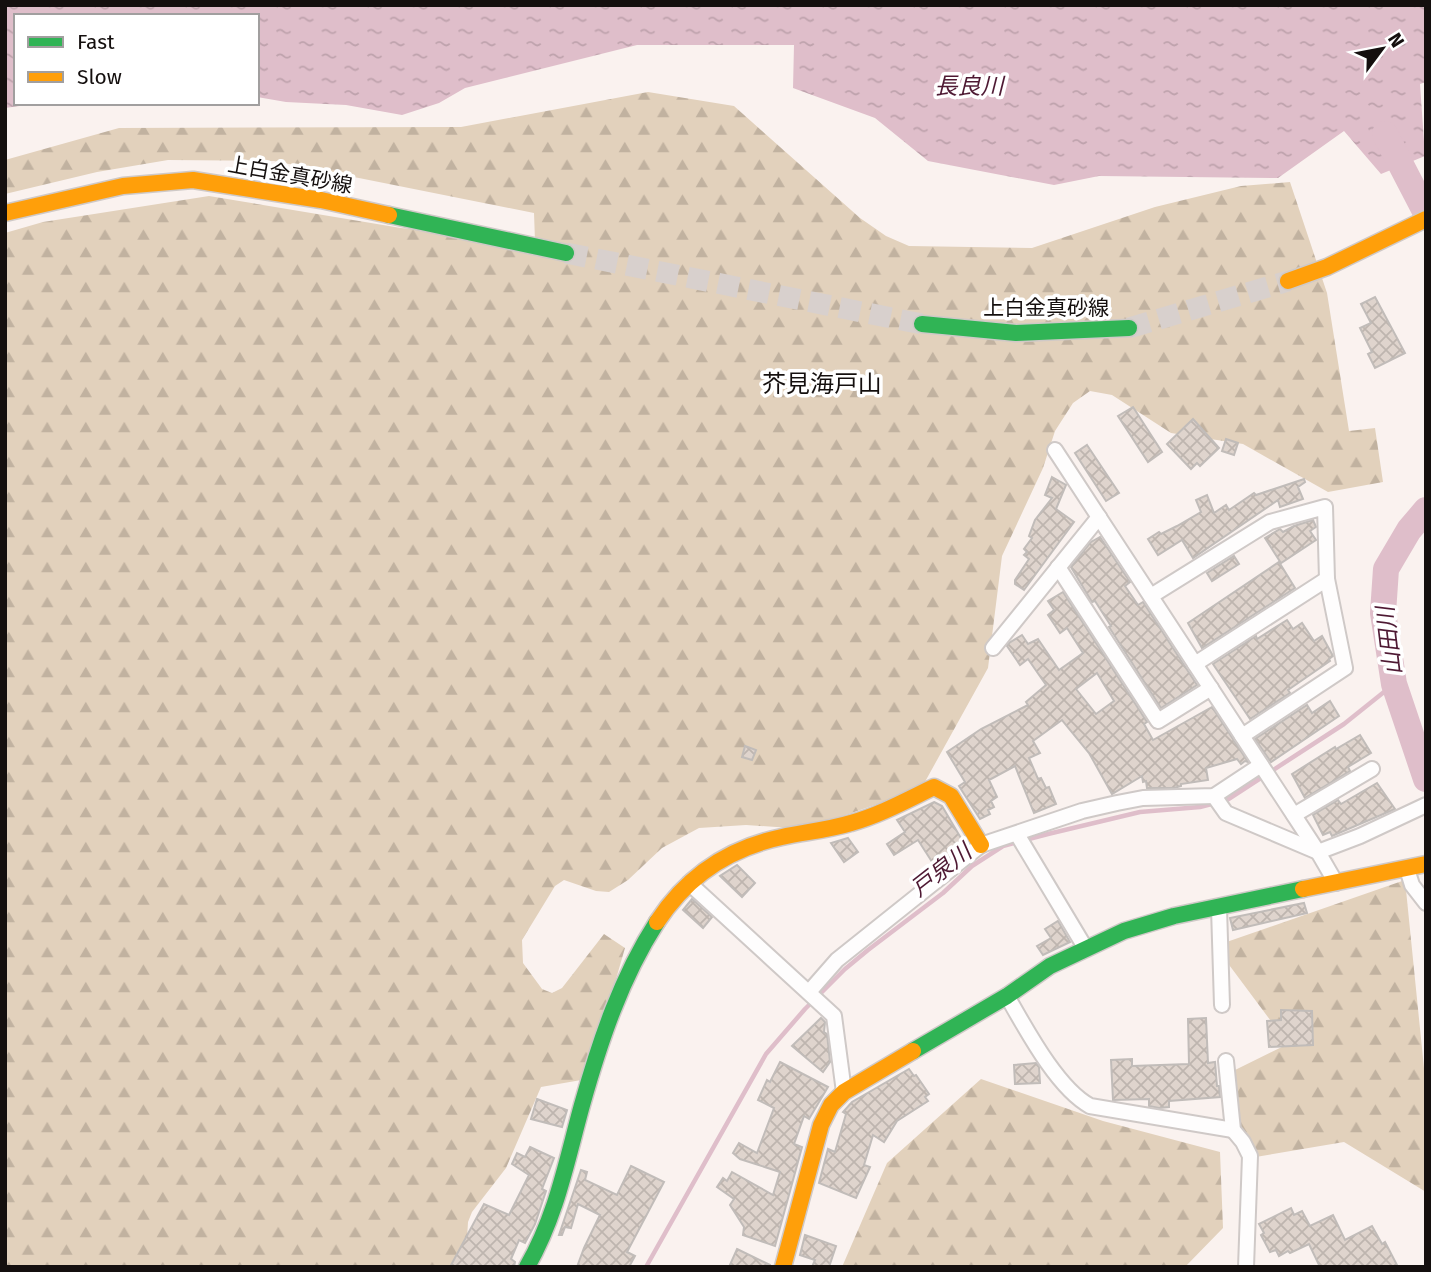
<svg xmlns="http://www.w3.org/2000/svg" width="1431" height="1272" viewBox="0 0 1431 1272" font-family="'Fira Sans','Noto Sans JP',sans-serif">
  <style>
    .forest { fill: url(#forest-firs) }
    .water { fill: url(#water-ripples) }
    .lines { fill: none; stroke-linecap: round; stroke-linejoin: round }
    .stream { stroke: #dfbeca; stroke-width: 4.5 }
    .river { stroke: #dfbeca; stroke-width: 26 }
    .building { fill: url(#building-cross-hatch); stroke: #c1bcb9; stroke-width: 2; fill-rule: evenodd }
    .secondary-tunnel { stroke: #d8d0cd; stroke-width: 21; stroke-dasharray: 21 10; stroke-linecap: butt }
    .street-casing { stroke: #cfc9c7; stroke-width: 18 }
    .fast-casing { stroke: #cfc9c7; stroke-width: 19 }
    .slow-casing { stroke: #cfc9c7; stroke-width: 19 }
    .street { stroke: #fefdfd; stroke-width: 14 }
    .fast { stroke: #30b455; stroke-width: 16 }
    .slow { stroke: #ff9f0a; stroke-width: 16 }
    .labels { text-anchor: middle; stroke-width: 7; stroke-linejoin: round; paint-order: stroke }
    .street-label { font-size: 21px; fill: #140f0e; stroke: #fff }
    .water-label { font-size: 23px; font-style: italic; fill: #4e1933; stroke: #fff }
    .quarter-label { font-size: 24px; fill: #140f0e; stroke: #fff }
  </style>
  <defs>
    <pattern id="forest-firs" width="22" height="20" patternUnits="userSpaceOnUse" patternTransform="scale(1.75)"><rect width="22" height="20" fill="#e2d1bc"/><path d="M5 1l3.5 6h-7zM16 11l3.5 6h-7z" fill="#c1b2a0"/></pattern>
    <pattern id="water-ripples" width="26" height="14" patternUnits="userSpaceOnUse" patternTransform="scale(1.75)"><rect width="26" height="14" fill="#dfbeca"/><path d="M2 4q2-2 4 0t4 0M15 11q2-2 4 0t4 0" fill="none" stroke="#bea2ac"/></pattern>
    <pattern id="building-cross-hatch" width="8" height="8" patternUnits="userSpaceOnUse" patternTransform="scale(1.75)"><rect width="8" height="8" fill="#dfd4cd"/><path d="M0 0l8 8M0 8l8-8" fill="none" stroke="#beb5af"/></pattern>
  </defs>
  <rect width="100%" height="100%" fill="#faf2ef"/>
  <g class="forest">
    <polygon points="648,92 734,106 860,218 886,236 909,246 1032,248 1155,207 1241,186 1290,182 1327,293 1349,431 1375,428 1383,482 1328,492 1243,444 1171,433 1112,395 1090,391 1073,403 1055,431 1043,468 1002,556 988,668 921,789 805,829 746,825 699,828 662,848 628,880 609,892 596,891 564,880 555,886 522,940 523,963 542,989 552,993 562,988 604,934 625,948 587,1079 541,1087 506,1168 472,1212 468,1222 466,1256 460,1267 5,1267 5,233 43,222 209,196 401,228 535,241 534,213 274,161 168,160 97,172 5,194 5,160 119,128 461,127"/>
    <polygon points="1405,880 1426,1088 1426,1192 1344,1142 1244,1159 1233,1071 1288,1044 1215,946"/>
    <polygon points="981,1079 1103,1121 1220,1152 1223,1228 1185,1267 842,1267 887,1163"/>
  </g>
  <polygon class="water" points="5,5 1426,5 1426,82 1420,84 1425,156 1381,174 1344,131 1278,178 1099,176 1054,185 928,161 875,118 793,88 794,45 637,45 465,88 439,103 402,115 346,105 286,102 257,97 257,16 16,16 16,103 41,103 5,108"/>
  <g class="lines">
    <polyline class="stream" points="646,1267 766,1054 805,1009 845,969 868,950 943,893 972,866 1003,846 1048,834 1140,812 1200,807 1227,800 1344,724 1394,684"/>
    <g class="river">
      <polyline points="1385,134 1426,213"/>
      <polyline points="1426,510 1409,530 1386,569 1383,613 1394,684 1426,779"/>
    </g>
  </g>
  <g class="building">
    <polygon points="1375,297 1405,353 1375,368 1368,354 1372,352 1360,328 1371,323 1361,304"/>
    <polygon points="1133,407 1162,452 1148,462 1118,416"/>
    <polygon points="1193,419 1219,448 1200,466 1197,463 1191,469 1167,444"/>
    <polygon points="1226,439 1238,443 1234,455 1222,451"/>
    <polygon points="1087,445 1119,493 1106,501 1075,453"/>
    <polygon points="1052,477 1066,485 1056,509 1074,522 1024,590 1015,584 1015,580 1029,559 1024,555 1027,552 1024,549 1032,538 1029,536 1035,520 1052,498 1045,495"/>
    <polygon points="1304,479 1305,482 1298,487 1303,499 1280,507 1278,500 1193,558 1182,540 1158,555 1148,539 1159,532 1161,534 1177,526 1201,512 1196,500 1207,495 1214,513 1226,505 1229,510 1254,493 1256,495"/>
    <polygon points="1313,520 1316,527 1310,531 1316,540 1281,563 1265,538 1280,529 1283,532 1294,526"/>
    <polygon points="1100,537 1130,582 1125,586 1138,605 1143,602 1197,685 1161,708 1109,627 1111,626 1095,601 1092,602 1071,567 1091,542"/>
    <polygon points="1234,556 1239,564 1212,581 1207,573"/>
    <polygon points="1279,562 1295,588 1202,648 1188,623"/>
    <path d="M1063,592L1147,722L1144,724L1153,740L1212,707L1248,762L1245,761L1241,764L1237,759L1206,768L1208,780L1181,784V786L1174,788H1147L1146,781L1143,782L1142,776L1112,794L1089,753L1062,720L1033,741L1040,753L1029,758L1038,779L1041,778L1046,788L1049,787L1056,804L1034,813L1015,766L989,780L997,797L991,801L994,807L988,810L990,814L980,819L959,786L965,782L947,752L981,729L1028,705L1026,702L1046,685L1028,659L1020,665L1007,646L1009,643L1022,635L1028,644L1038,639L1059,670L1083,653L1067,628L1060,633L1048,615L1054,610L1048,601ZM1097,673L1114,701L1096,714L1076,689Z"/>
    <polygon points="1287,620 1293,629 1302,623 1314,641 1322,636 1333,656 1329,659 1330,661 1288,690 1290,693 1250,719 1213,664 1256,636 1257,639"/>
    <polygon points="1330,701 1339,716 1271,762 1255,739 1307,705 1312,713"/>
    <polygon points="1360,735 1371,753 1348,767 1350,771 1305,798 1292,774 1335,747 1336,749"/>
    <polygon points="745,746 756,750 752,760 742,757"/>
    <polygon points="1377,783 1395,809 1332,836 1330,832 1323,835 1313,815 1338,800 1341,804"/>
    <polygon points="934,802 942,806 965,845 936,868 918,840 894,855 887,844 905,832 897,820"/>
    <polygon points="848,838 858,852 844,862 831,843"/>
    <polygon points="737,865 755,883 742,897 720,876"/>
    <polygon points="692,899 712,917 703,928 683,910"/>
    <polygon points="1304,903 1307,913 1233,930 1230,918"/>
    <polygon points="1058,921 1070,942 1043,955 1037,946 1051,938 1045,929"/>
    <polygon points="1281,1010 1312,1011 1313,1045 1269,1047 1267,1021 1281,1020"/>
    <polygon points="821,1018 825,1022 824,1032 827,1034 830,1062 823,1072 792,1046"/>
    <polygon points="1206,1018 1208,1063 1215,1062 1217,1086 1219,1086 1220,1097 1169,1101 1169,1107 1159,1108 1149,1106 1149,1099 1113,1100 1111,1060 1132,1059 1132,1066 1189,1064 1188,1019"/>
    <polygon points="780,1062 828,1087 809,1119 804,1116 794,1144 802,1147 775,1246 743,1235 744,1227 730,1205 734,1199 717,1187 723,1178 727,1181 732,1172 773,1195 780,1172 740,1159 733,1153 739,1143 757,1153 774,1108 758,1100 767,1080 770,1082"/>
    <polygon points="1036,1063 1039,1067 1040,1083 1015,1084 1014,1065"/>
    <polygon points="909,1069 914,1076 916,1075 929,1094 925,1097 928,1101 897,1121 884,1142 873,1135 864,1165 870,1167 856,1198 819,1183 828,1149 835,1152 846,1114 843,1112 852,1102"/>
    <polygon points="537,1099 567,1110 562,1127 531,1119"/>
    <polygon points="530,1147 554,1158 542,1189 546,1191 535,1224 525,1243 519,1240 511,1259 515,1262 514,1267 450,1267 484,1204 509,1215 529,1175 512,1164 517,1153 525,1157"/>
    <polygon points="631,1166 664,1182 627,1252 635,1256 629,1267 577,1267 584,1248 600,1215 578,1204 571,1228 565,1227 562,1235 559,1235 581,1170 587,1172 585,1180 617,1195"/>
    <polygon points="1291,1208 1294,1215 1302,1211 1310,1226 1333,1215 1345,1240 1372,1226 1382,1244 1385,1242 1398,1267 1320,1267 1309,1244 1290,1253 1288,1251 1279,1256 1276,1250 1270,1252 1261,1235 1264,1233 1259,1224"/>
    <polygon points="805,1235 836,1246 829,1267 812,1267 815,1260 800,1255"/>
    <polygon points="737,1249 770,1265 770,1267 729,1267"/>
  </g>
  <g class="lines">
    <g class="secondary-tunnel">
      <polyline points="566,253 922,324"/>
      <polyline points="1129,328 1288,281"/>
    </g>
    <g class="street-casing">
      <g id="street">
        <polyline points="1055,450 1318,852 1336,883"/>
        <polyline points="1058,567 1158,721 1211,688"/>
        <polyline points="1151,596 1270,522 1325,507 1327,579 1345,668 1242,736"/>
        <polyline points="993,648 1099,517"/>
        <polyline points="1195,664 1327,579"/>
        <polyline points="1214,796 1226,813 1318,852 1360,836 1426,805"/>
        <polyline points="1294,815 1372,769"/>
        <polyline points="1017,834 1086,949"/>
        <polyline points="1407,869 1412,885 1426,903"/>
        <polyline points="689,883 834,1016 844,1092"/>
        <polyline points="1219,908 1222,1005"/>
        <polyline points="809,992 837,960 981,845 1082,811 1117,803 1143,798 1214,796 1261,765"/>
        <path d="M1007,996C1026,1029 1057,1088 1090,1106L1233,1130"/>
        <polyline points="1226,1061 1233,1130 1243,1142 1250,1156 1246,1267"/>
      </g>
    </g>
    <g class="fast-casing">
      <g id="fast">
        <polyline points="389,215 566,253"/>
        <polyline points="922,324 1016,333 1129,328"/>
        <polyline points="913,1051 1007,996 1050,966 1124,931 1174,916 1303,889"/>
        <path d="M527,1267C557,1214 566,1163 582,1105C600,1041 621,978 657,922"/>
      </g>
    </g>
    <g class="slow-casing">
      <g id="slow">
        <polyline points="5,213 123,186 193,180 321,200 389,215"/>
        <polyline points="1288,281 1327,267 1426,219"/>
        <polyline points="1303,889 1426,864"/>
        <path d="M657,922C687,876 729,848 782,837C805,832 828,830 851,823C880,815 907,800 934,787L951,796L981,845"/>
        <polyline points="783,1267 821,1125 831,1105 844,1092 913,1051"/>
      </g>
    </g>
    <use href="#street" class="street"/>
    <use href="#fast" class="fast"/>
    <use href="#slow" class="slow"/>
  </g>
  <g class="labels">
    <g class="street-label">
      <text transform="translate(290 175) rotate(10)" y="7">上白金真砂線</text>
      <text x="1046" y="315">上白金真砂線</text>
    </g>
    <g class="water-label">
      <text x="969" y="94">長良川</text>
      <text transform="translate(1389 641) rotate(-97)" y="8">山田川</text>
      <text transform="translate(941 870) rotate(-38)" y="8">戸泉川</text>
    </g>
    <g class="quarter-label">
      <text x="822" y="392">芥見海戸山</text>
    </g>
  </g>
  <rect width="1431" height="1272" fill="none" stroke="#140f0e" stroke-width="14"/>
  <rect x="14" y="14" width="245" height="91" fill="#ffffff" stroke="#a19f9f" stroke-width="2"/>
  <rect x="28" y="37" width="35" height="10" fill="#30b455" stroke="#a19f9f" stroke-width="2"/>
  <text x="77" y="49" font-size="21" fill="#140f0e">Fast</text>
  <rect x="28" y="72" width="35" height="10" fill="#ff9f0a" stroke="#a19f9f" stroke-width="2"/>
  <text x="77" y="84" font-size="21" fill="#140f0e">Slow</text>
  <g transform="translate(1382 49) rotate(58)" stroke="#ffffff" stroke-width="5" paint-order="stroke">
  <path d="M0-5L12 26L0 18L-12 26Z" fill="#140f0e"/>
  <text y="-10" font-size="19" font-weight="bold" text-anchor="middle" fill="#140f0e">N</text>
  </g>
</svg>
